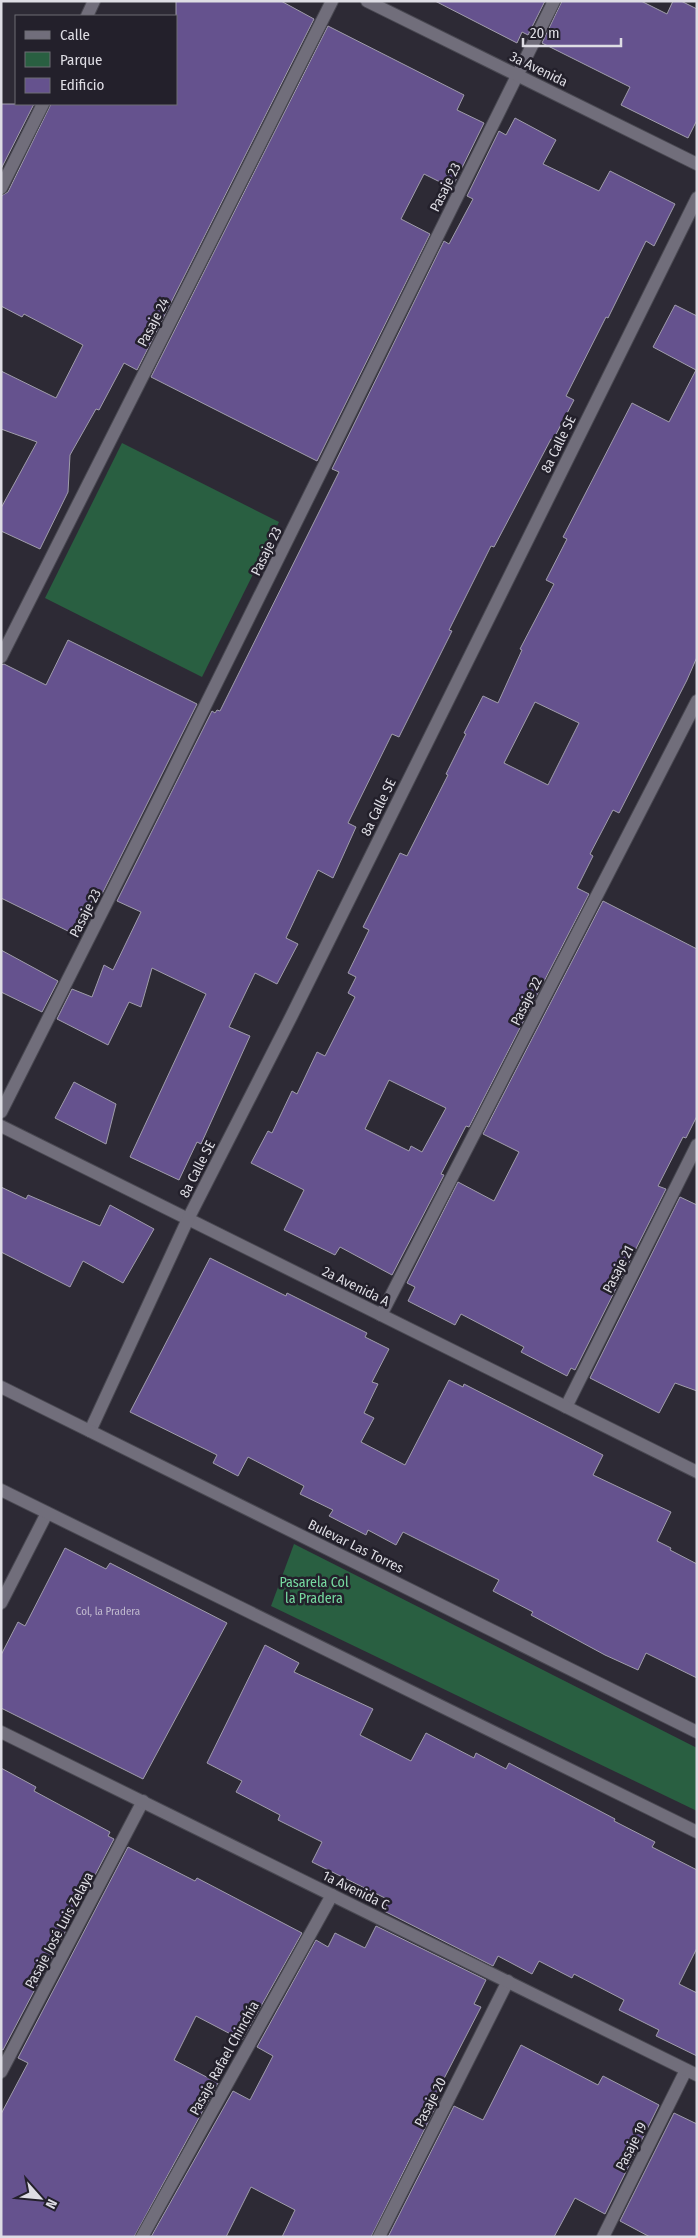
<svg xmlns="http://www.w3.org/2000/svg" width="698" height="2238" viewBox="0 0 698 2238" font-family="'Fira Sans Condensed',sans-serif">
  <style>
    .green { fill: #295f41 }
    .building { fill: #65528e; stroke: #a09dab; fill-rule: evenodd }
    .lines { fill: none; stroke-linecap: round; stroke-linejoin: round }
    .service-casing { stroke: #494851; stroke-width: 14 }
    .minor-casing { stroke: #494851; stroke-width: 14 }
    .tertiary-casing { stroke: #494851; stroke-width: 14 }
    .service { stroke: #716e7b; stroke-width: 12 }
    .minor { stroke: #716e7b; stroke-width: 12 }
    .tertiary { stroke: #716e7b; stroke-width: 12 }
    .labels { text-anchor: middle; stroke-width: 5; stroke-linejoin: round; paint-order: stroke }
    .number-label { font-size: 11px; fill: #c0bace }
    .street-label { font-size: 14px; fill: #dedde4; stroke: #23202b }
    .park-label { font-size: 14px; fill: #76d9a0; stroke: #23202b }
  </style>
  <rect width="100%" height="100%" fill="#2d2a35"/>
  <g class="green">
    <polygon points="122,443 279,522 202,677 45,598"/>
    <polygon points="294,1544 697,1748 697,1811 271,1606"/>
  </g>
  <g class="building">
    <polygon points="176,1 281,1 314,19 137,370 124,363 99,410 96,409 70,455 68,492 40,549 1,531 1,508 37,442 1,429 1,371 56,398 83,345 24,314 22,317 1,306 1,196 8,192 51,104 176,104"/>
    <polygon points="435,1 545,1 528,35 522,32 517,43"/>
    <polygon points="562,1 641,1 667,14 673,1 681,1 697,9 697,120 688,138 621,105 630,87 542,43"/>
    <polygon points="328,26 464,95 457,110 484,123 452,188 424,174 401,219 430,234 317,461 151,377"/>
    <polygon points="1,104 34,104 1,169"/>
    <polygon points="515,118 556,140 543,164 599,191 610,171 675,204 654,246 646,241 608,318 606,317 566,396 574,400 553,440 551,439 494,547 491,546 449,630 452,631 399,737 392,734 348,823 356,827 333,878 318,870 286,938 298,944 277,984 255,973 229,1027 250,1036 201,1144 197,1142 179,1180 130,1157 206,994 152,968 141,1007 129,1002 108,1045 57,1019 72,989 92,997 104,965 113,970 141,912 117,901 212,711 215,713 217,710 220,711 339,472 332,469 444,241 449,244 473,199 467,196 499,131 506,135"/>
    <path d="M675,305L697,316V657L687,680L619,813L613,810L590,854L593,856L577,888L589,894L469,1127L466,1126L441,1174L444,1175L392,1275L340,1247L335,1255L284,1230L304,1190L251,1163L268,1131L272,1133L292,1091L297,1094L317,1052L325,1056L355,997L348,993L356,977L348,973L369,930L363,927L400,853L407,856L448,775L446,774L466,734L464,733L483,696L498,703L522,650L520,649L554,584L546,580L567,539L563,537L632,403L669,422L696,370L653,347ZM535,702L579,723L548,785L504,763ZM389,1080L446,1108L422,1152L411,1146L409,1151L365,1129Z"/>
    <polygon points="68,640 197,704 102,894 97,891 76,935 1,898 1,665 4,664 46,685"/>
    <polygon points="603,901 697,949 697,1116 686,1138 683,1137 658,1186 666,1189 575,1370 571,1368 567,1376 521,1352 524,1347 461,1314 455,1325 408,1301 415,1287 407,1283 458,1182 494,1201 519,1152 483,1134"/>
    <polygon points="1,950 58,981 42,1012 1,992"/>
    <polygon points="74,1082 116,1104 106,1144 55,1118"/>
    <polygon points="1,1187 26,1199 28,1195 100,1226 110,1205 154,1229 123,1283 83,1261 70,1287 1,1252"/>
    <polygon points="680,1197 697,1205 697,1391 675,1383 659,1413 590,1378"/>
    <polygon points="210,1258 286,1296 287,1293 367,1333 365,1337 389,1349 372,1382 378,1384 364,1413 374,1418 361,1442 405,1465 449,1380 463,1387 464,1384 603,1455 593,1475 671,1512 657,1541 671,1548 670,1550 697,1564 697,1678 646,1653 638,1670 605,1655 531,1615 533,1612 493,1591 499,1580 403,1532 396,1545 368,1530 366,1535 329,1516 333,1510 300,1494 304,1486 248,1457 238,1476 213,1463 217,1455 130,1412"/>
    <polygon points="65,1548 106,1569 110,1563 227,1623 143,1779 1,1708 1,1655 18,1622 25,1626"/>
    <polygon points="265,1645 299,1663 294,1672 373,1709 360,1735 411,1761 426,1733 474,1758 476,1753 506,1769 509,1763 615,1819 614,1821 655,1842 652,1847 697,1870 697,1948 679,1984 697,1993 697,2056 656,2036 659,2030 619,2010 624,2000 574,1974 572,1978 539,1961 532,1974 498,1956 493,1966 384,1911 389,1900 312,1862 322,1842 278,1820 280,1815 236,1792 242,1781 207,1763"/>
    <polygon points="1,1768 36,1787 34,1791 110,1832 108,1836 114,1839 3,2050 1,2049"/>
    <polygon points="128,1847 195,1881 197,1878 302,1933 242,2040 196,2016 174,2060 218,2083 134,2237 1,2237 1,2114 28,2063 18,2058"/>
    <polygon points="376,1926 486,1980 474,2004 481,2007 435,2096 440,2098 371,2237 282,2237 295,2210 251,2187 226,2237 151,2237 233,2091 250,2100 273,2056 257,2047 316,1940 328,1947 335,1933 365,1948"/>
    <polygon points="521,2045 598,2085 603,2076 659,2105 605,2214 575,2198 554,2237 388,2237 454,2106 483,2120"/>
    <polygon points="674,2113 697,2124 697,2237 650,2237 620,2221"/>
  </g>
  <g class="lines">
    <g class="service-casing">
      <g id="service">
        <polyline points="87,16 94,1"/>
        <polyline points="1,188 43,104"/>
        <polyline points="1,657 332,1"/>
        <polyline points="1,1112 166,785 554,1"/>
        <polyline points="381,1315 697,701"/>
        <polyline points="566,1407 697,1145"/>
        <polyline points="1,2072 143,1801"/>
        <polyline points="142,2237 332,1895"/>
        <polyline points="379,2237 508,1981"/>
        <polyline points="603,2237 686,2070"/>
      </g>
    </g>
    <g class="minor-casing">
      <g id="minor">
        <polyline points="367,1 697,164"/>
        <polyline points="1,1126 697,1472"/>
        <polyline points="90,1431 188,1219 292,1015 697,198"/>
        <polyline points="1,1603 47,1513"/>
        <polyline points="1,1732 697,2075"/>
      </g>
    </g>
    <g class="tertiary-casing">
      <g id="tertiary">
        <polyline points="1,1387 697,1732"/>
        <polyline points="1,1490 697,1832"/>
      </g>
    </g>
    <use href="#service" class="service"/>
    <use href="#minor" class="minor"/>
    <use href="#tertiary" class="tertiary"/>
  </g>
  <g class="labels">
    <g class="number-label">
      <text x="108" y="1615">Col, la Pradera</text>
    </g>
    <g class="street-label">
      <text transform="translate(539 69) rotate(26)" y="5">3a Avenida</text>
      <text transform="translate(445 187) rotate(-64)" y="5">Pasaje 23</text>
      <text transform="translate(153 322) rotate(-63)" y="5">Pasaje 24</text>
      <text transform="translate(558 444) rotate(-64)" y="5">8a Calle SE</text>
      <text transform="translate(266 551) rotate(-64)" y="5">Pasaje 23</text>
      <text transform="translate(378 807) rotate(-64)" y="5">8a Calle SE</text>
      <text transform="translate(85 913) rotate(-63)" y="5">Pasaje 23</text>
      <text transform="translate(526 1001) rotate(-63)" y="5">Pasaje 22</text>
      <text transform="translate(197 1169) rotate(-63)" y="5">8a Calle SE</text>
      <text transform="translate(618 1269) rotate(-63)" y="5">Pasaje 21</text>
      <text transform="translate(356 1286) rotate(26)" y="5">2a Avenida A</text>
      <text transform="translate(356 1546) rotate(26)" y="5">Bulevar Las Torres</text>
      <text transform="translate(356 1890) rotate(26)" y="5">1a Avenida C</text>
      <text transform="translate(59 1930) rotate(-62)" y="5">Pasaje José Luis Zelaya</text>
      <text transform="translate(224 2058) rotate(-61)" y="5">Pasaje Rafael Chinchía</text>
      <text transform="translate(430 2102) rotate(-63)" y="5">Pasaje 20</text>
      <text transform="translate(631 2146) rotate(-63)" y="5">Pasaje 19</text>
    </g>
    <g class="park-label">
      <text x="314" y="1587">Pasarela Col<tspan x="314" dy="16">la Pradera</tspan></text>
    </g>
  </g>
  <rect width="698" height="2238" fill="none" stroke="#dedde4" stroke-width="5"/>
  <rect x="15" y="15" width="162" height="90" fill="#23202b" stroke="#6e6c75"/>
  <rect x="25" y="31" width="25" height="8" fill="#716e7b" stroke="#6e6c75"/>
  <text x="60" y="40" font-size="15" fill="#dedde4">Calle</text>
  <rect x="25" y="52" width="25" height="15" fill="#295f41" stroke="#6e6c75"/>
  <text x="60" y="65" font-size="15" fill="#dedde4">Parque</text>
  <rect x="25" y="78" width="25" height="15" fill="#65528e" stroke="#6e6c75"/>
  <text x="60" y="90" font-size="15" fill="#dedde4">Edificio</text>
  <g transform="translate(40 2198) rotate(117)" stroke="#23202b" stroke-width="4" paint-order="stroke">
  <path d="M0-4L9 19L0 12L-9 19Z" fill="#dedde4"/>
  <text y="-8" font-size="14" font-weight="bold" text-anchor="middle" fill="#dedde4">N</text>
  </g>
  <path d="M523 38v8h98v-8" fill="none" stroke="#dedde4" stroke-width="2.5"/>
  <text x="530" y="38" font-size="15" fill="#dedde4" stroke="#23202b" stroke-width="4" paint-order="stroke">20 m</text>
</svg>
